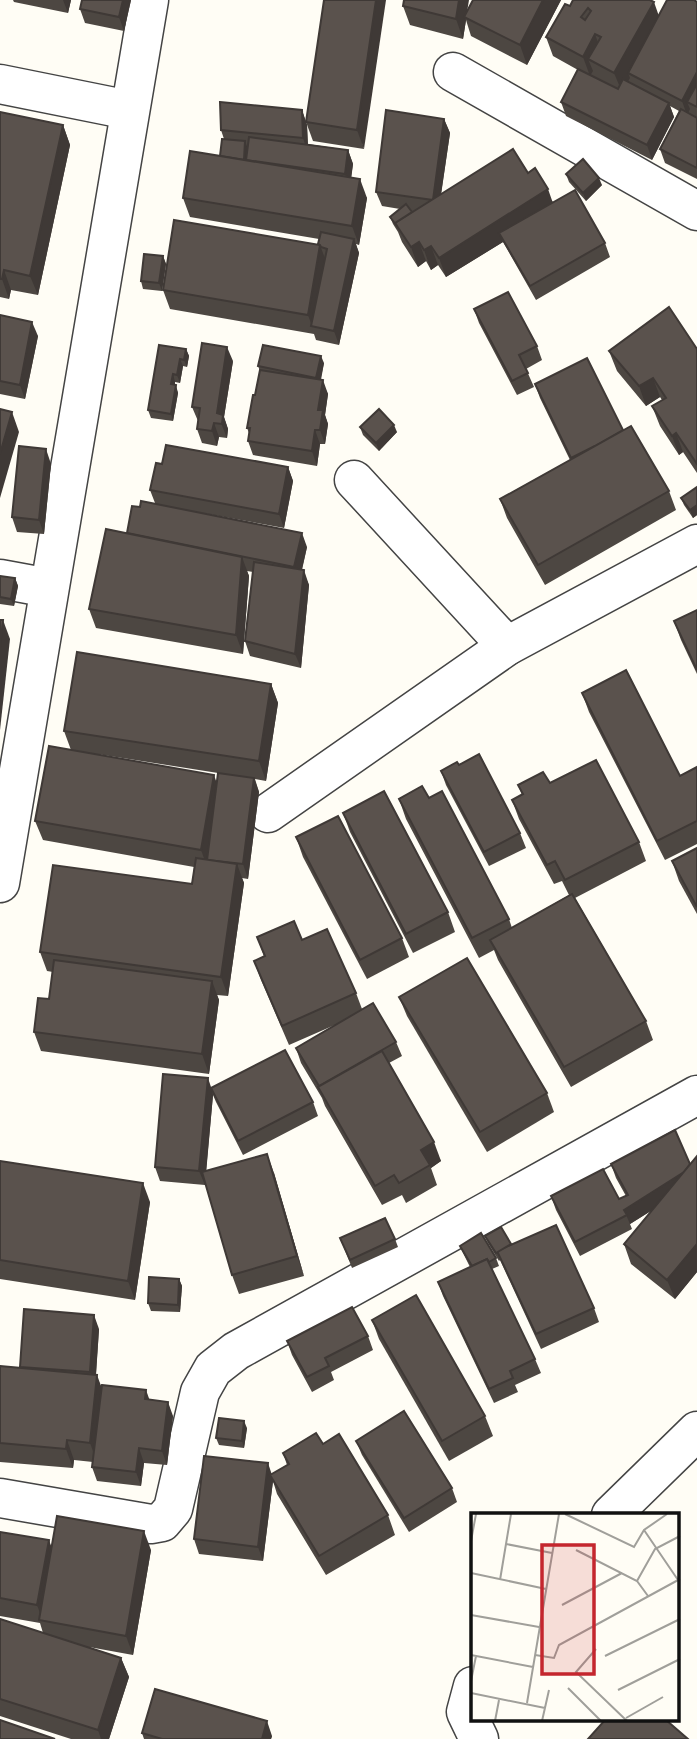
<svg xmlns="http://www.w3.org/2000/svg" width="697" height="1739" viewBox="0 0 697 1739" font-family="'Noto Serif',serif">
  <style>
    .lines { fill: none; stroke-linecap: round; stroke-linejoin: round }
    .minor-casing { stroke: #444; stroke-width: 41 }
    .minor { stroke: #fff; stroke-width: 38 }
    .wall { fill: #4d4742; fill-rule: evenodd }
    .shaded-wall { fill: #3f3936 }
    .building { fill: #5a524d; stroke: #3f3936; stroke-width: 2; fill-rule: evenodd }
    .inset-road { fill: none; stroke: #a09f9a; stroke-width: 2 }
    .view { fill: #c4262e; fill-opacity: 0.15; stroke: #c4262e; stroke-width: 3.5 }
    .inset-edge { fill: none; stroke: #111; stroke-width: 3.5 }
  </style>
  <rect width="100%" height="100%" fill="#fffdf5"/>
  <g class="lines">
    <g class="minor-casing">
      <g id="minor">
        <polyline points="453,72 697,211"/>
        <polyline points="0,84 129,110"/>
        <polyline points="354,480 507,646"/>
        <polyline points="0,579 49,588"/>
        <polyline points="268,813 507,646 697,544"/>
        <polyline points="0,883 149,0"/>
        <polyline points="0,1498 151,1524 162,1522 173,1509 200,1392 213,1369 236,1351 697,1095"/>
        <polyline points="611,1515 697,1431"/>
        <polyline points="473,1686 466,1712 479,1739"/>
      </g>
    </g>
    <use href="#minor" class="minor"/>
  </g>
  <g class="wall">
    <polygon points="13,0 71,0 68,13 14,2"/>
    <polygon points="131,0 124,31 85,23 80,9"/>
    <polygon points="324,0 364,149 313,141 306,122"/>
    <polygon points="473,0 561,0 527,65 471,36 466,20 463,39 410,25 403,6 467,11"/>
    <polygon points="697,2 697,179 665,163 660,149 679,111 670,106 674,117 652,160 566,116 561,102 578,70 553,56 546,37 570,6 659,15"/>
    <polygon points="302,110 307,125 308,144 348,150 353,164 351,177 367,198 359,245 356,244 359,253 339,345 316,340 314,334 170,309 163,290 318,244 319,239 190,217 183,198 220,156 224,139 221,130"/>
    <polygon points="0,112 63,125 70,145 38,295 11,290 9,299 0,297"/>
    <polygon points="444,119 450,133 441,195 528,173 553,202 605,243 610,257 536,300 503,242 446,277 438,265 431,270 426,261 418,267 402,242 398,232 393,224 390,217 400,209 382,206 376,192"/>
    <polygon points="566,174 602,185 586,201 569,182"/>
    <polygon points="163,256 166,264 162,291 143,289 141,281"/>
    <polygon points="474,309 537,346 542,360 526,369 534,387 517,395 479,323"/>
    <polygon points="0,315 38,336 25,399 0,394"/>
    <polygon points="186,349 189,356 187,367 183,366 180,383 175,382 175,385 178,393 173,421 151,418 148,410"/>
    <polygon points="697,349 697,473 683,452 679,455 660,426 652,406 662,400 660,397 646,406 617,371 609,351"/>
    <polygon points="233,361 224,417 228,429 227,438 219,437 217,446 202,443 197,429 198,421 192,407"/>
    <polygon points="324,363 321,380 328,394 325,415 328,424 325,444 320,444 317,466 253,455 248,441 249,433 247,428 255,395 260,371 258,366"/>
    <polygon points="535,384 623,430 669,491 676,510 545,585 507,518 500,499 570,460 540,398"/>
    <polygon points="360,427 397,432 379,451 363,435"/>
    <polygon points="51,464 44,534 17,532 12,517"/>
    <polygon points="162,464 288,467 293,481 284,528 197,512 307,547 302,570 309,585 301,668 250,656 245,641 253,572 247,571 249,576 243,654 96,628 89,609 140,507 155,503 150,490"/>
    <polygon points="697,487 697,515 693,518 684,505 681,498"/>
    <polygon points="0,576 15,578 18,586 14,606 0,604"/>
    <polygon points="697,610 697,674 681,640 674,621"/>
    <path d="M271,684L278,703L266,781L255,779L259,792L248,879L242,878L244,883L228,996L217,995L219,1000L209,1074L41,1051L34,1032L49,999L53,972L47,971L40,952L192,884L194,867L43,840L35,821L71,750L64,731ZM97,754L218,773L217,784Z"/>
    <polygon points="582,693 680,776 697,767 697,844 665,860 589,712"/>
    <polygon points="459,765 520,833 526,848 489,866 446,785 441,771"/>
    <polygon points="550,783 639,842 646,861 575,898 646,1021 653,1040 571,1087 498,960 494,950 479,958 406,819 399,799 429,798 509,919 512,928 569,895 562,881 554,884 519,819 512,800 522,795 518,785"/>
    <polygon points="343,813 448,912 455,932 413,953 350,832"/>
    <polygon points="296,837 402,938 409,957 367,979 303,857"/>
    <polygon points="697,848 697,914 679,881 672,861"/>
    <polygon points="257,937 302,940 356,993 362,1009 396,1042 402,1056 389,1063 441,1161 431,1168 437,1185 406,1203 402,1195 382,1205 325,1106 322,1098 301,1063 296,1048 337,1024 289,1045 261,980 254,961 264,956"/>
    <polygon points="399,997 547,1093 554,1112 487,1152 407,1016"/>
    <polygon points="212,1088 313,1102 318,1116 243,1155 216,1102 213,1095 206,1171 274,1173 304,1276 239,1294 232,1275 205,1181 205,1185 160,1181 155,1167"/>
    <polygon points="697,1156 697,1272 675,1299 631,1264 624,1244 654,1209 630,1224 632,1229 580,1256 556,1210 551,1196 619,1199 626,1196 616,1178 611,1164 690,1164"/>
    <polygon points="0,1161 150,1202 135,1300 0,1279"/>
    <polygon points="485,1236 511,1245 594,1308 599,1322 541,1349 500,1260 499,1261 488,1243"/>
    <polygon points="340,1238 395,1239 398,1247 352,1268"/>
    <polygon points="460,1246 496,1258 499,1266 492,1269 535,1359 541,1373 515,1385 518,1392 494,1403 443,1296 438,1282 470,1267 463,1253"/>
    <polygon points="179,1279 182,1286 180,1312 151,1311 148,1303"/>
    <polygon points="372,1320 485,1416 493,1436 449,1461 379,1339"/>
    <polygon points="99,1329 96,1375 102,1389 149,1400 173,1416 167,1465 144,1463 141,1486 97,1481 92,1467 93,1462 74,1460 73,1468 0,1462 0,1366 20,1368"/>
    <polygon points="368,1336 373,1350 331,1372 334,1380 312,1392 292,1355 287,1341"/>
    <polygon points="247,1428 244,1448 219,1445 216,1438"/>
    <polygon points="356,1441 452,1488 457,1502 409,1532 362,1455"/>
    <polygon points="323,1444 388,1515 395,1535 326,1575 277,1494 273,1481 263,1561 199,1554 194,1539 272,1474 287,1465 283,1453"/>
    <polygon points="0,1532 49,1540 51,1548 151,1550 133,1655 89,1647 121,1658 129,1677 109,1739 71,1739 0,1716 0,1619 43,1633 40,1623 0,1616"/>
    <polygon points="142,1733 272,1736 271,1739 144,1739"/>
  </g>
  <g class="shaded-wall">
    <polygon points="63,0 71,0 68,13"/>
    <polygon points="123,0 131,0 124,31 119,17"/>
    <polygon points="376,0 386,0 364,149 357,130"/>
    <polygon points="459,0 469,0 466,18 464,17 466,20 463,39 456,19"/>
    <polygon points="543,0 561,0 527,65 520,45"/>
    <polygon points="654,2 661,22 628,73 630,78 622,92 614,73"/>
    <polygon points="595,34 602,54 588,59 593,71 590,76 583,57"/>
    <polygon points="697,72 697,96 687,102 690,109 687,115 682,101"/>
    <polygon points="669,103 674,117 652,160 647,145"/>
    <polygon points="302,110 307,125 308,153 303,138"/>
    <polygon points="444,119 450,133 438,214 433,200"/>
    <polygon points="63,125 70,145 38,295 30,276"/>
    <polygon points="245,141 248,149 243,168"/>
    <polygon points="348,150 353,164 350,188 345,174"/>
    <polygon points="599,178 602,185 586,201 583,193"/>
    <polygon points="360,179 367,198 359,245 352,226"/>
    <polygon points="548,189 555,209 499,233 503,242 446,277 439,258"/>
    <polygon points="354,239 359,253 339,345 334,331"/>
    <polygon points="419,242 426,261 418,267 411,247"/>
    <polygon points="320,245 327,264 312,326 308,315"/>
    <polygon points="431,246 438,265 431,270 424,250"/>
    <polygon points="163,256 166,264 162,291 159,283"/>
    <polygon points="4,270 11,290 9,299 2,279"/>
    <polygon points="32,322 38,336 25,399 20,385"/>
    <polygon points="227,347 233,361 224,417 228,429 227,438 217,413"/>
    <polygon points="186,349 189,356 187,367 184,360"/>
    <polygon points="321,356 324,363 319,386 316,378"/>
    <polygon points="180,359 183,366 180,383 177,375"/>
    <polygon points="173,374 175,382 174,392 171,384"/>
    <polygon points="653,378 660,397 646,406 639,386"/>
    <polygon points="323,380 328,394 325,415 328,424 325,444 320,430 318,410"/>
    <polygon points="176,385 178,393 173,421 171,414"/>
    <polygon points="12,412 19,432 0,498 0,454"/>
    <polygon points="214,423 219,437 217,446 212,431"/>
    <polygon points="394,425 397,432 379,451 376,443"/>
    <polygon points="315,430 320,444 317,466 312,451"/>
    <polygon points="676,433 683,452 679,455 672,436"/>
    <polygon points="46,449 51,464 44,534 39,520"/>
    <polygon points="288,467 293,481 284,528 279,514"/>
    <polygon points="697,505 697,515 693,518 690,510"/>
    <polygon points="302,533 307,547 299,581 294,567"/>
    <polygon points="242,557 249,576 243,654 236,635"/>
    <polygon points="304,570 309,585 301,668 295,654"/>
    <polygon points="15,578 18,586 14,606 11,599"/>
    <polygon points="3,620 10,639 0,730 0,647"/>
    <polygon points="271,684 278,703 266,781 259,761"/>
    <polygon points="214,775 221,795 208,869 201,850"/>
    <polygon points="254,778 259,792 248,879 243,864"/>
    <polygon points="237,864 244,883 228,996 221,977"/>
    <polygon points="212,981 219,1000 209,1074 202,1054"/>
    <polygon points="208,1078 213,1093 211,1088 213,1095 205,1185 199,1171"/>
    <polygon points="434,1142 441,1161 431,1168 421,1150"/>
    <polygon points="267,1154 274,1173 304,1276 297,1256"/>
    <polygon points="692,1167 697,1182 630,1224 624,1210"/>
    <polygon points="143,1183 150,1202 135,1300 128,1281"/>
    <polygon points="697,1244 697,1272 675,1299 667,1280"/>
    <polygon points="179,1279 182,1286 180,1312 178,1305"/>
    <polygon points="94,1315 99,1329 95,1387 90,1372"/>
    <polygon points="97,1375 104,1394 97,1462 90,1443"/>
    <polygon points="146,1390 151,1404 145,1399"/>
    <polygon points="168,1402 173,1416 167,1465 162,1451"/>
    <polygon points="244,1421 247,1428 244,1448 242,1441"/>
    <polygon points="67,1440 74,1460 73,1468 66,1449"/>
    <polygon points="139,1448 144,1463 141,1486 136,1472"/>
    <polygon points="268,1463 273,1478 270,1475 273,1481 263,1561 258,1547"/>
    <polygon points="144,1531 151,1550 133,1655 126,1636"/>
    <polygon points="49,1540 56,1560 43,1621 37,1605"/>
    <polygon points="121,1658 129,1677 109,1739 101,1739 98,1730"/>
    <polygon points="267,1721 272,1736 271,1739 262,1739"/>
  </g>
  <g class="building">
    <polygon points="82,0 123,0 119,17 80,9"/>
    <polygon points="324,0 376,0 357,130 306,122"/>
    <polygon points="404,0 459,0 456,19 403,6"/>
    <polygon points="473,0 543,0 520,45 464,17"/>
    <path d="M573,0H650L654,2L614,73L588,59L601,37L595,34L583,57L546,37L565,4L570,6ZM588,8L591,11L585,20L581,17Z"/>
    <polygon points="667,0 694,0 697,2 697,72 682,101 628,73"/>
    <polygon points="578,69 618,89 623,79 669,103 647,145 561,102"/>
    <polygon points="697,84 697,107 687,102"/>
    <polygon points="220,102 302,110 303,138 221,130"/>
    <polygon points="681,109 697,118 697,168 660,149"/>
    <polygon points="386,110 444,119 433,200 376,192"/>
    <polygon points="0,112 63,125 30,276 4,270 2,279 0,279"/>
    <polygon points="249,137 348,150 345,174 246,160"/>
    <polygon points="222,139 245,141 244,160 220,156"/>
    <polygon points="513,149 528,173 535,168 548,189 439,258 431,246 424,250 419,242 411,247 395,223"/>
    <polygon points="190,151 360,179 352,226 183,198"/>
    <polygon points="583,159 599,178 583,193 566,174"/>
    <polygon points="575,190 605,243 530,286 499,233"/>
    <polygon points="406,204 412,212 395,223 397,226 390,217"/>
    <polygon points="174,220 320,245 308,315 163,290"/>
    <polygon points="321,232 354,239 334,331 311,326 327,249 321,247 320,245 318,244"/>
    <polygon points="144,254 163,256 159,283 141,281"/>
    <polygon points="508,292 537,346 519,355 528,373 512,381 474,309"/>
    <polygon points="669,307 697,349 697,464 676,433 672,436 652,406 666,398 653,378 639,386 609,351"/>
    <polygon points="0,315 32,322 20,385 0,381"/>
    <polygon points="202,343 227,347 217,413 223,415 222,424 214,423 212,431 197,429 200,408 192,407"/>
    <polygon points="159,345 186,349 184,360 180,359 177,375 173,374 171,384 176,385 171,414 148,410"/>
    <polygon points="263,345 321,356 316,378 258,366"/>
    <polygon points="587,358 623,430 595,446 571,458 535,384"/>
    <polygon points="260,370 323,380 318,410 323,410 320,430 315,430 312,451 248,441 250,428 247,428 253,395 255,395"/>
    <polygon points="0,409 12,412 0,454"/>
    <polygon points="379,409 394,425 376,443 360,427"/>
    <polygon points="631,426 669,491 538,565 500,499"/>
    <polygon points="166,445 288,467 279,514 150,490 156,463 162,464"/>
    <polygon points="19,446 46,449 39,520 12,517"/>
    <polygon points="697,487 697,505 690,510 681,498"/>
    <polygon points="141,501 302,533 294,567 127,533 132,506 140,507"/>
    <polygon points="106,529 242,557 236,635 89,609"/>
    <polygon points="254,562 304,570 295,654 245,641"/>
    <polygon points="0,576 15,578 11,599 0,597"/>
    <polygon points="697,610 697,670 674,621"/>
    <polygon points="0,620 3,620 0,647"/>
    <polygon points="77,652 271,684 259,761 64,731"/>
    <polygon points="626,670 680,776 697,767 697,821 657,841 582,693"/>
    <polygon points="49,746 214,775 201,850 35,821"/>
    <polygon points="479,754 520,833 484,852 441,771 457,762 459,765"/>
    <polygon points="596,760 639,842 565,880 555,861 547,865 512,800 523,794 518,785 543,772 550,783"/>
    <polygon points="218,773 254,778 243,864 207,860"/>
    <polygon points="422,786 429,798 442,791 509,919 472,938 399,799"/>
    <polygon points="384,791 448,912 406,934 343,813"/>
    <polygon points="338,816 402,938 360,960 296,837"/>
    <polygon points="697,848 697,907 672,861"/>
    <polygon points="196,858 237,864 221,977 40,952 53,865 192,884"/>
    <polygon points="572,894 646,1021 564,1067 490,940"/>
    <polygon points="294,921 302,940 327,929 356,993 282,1026 254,961 265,956 257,937"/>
    <polygon points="467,958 547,1093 480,1132 399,997"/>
    <polygon points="54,960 212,981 202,1054 34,1032 38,998 49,999"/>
    <polygon points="373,1003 396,1042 319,1086 296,1048"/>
    <polygon points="285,1050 313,1102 238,1141 211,1088"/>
    <polygon points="382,1051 434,1142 421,1150 430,1165 399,1183 394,1175 375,1186 318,1087"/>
    <polygon points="163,1074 208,1078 199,1171 155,1167"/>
    <polygon points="675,1130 690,1164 684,1172 624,1210 627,1215 575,1242 551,1196 603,1169 619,1199 628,1195 611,1164"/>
    <polygon points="267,1154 297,1256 232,1275 202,1172"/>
    <polygon points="697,1156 697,1244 667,1280 624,1244"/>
    <polygon points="0,1161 143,1183 128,1281 0,1260"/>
    <polygon points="385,1218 395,1239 350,1260 340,1238"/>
    <polygon points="556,1225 594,1308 536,1334 497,1251"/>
    <polygon points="501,1227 511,1244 496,1253 485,1236"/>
    <polygon points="481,1233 496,1258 489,1262 487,1259 472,1266 460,1246"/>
    <polygon points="487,1259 535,1359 510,1371 513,1378 489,1389 438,1282"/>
    <polygon points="149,1277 179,1279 178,1305 148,1303"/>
    <polygon points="416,1295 485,1416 442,1441 372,1320"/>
    <polygon points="352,1307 368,1336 325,1358 329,1366 307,1377 287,1341"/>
    <polygon points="24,1309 94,1315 90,1372 20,1367"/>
    <polygon points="0,1366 97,1375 90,1443 67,1440 66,1449 0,1443"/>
    <polygon points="102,1385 146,1390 145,1399 168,1402 162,1451 139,1448 136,1472 92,1467"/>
    <polygon points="404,1411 452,1488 404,1518 356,1441"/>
    <polygon points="219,1418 244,1421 242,1441 216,1438"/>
    <polygon points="316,1433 323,1444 339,1434 388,1515 319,1556 270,1475 289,1464 283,1453"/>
    <polygon points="204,1456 268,1463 258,1547 194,1539"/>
    <polygon points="57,1516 144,1531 126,1636 39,1620"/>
    <polygon points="0,1532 49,1540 37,1605 0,1598"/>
    <polygon points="0,1619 121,1658 98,1730 0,1699"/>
    <polygon points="155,1689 267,1721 262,1739 162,1739 142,1733"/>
    <polygon points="0,1720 55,1739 0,1739"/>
    <polygon points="605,1720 666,1720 688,1739 588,1739"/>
  </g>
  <g transform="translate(471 1513)">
    <rect width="208" height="208" fill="#fffdf5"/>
    <path class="inset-road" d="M94,1L163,34L173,17L196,1M173,17L207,67M0,28L5,1M35,31L81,40M105,37L166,68L177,83M0,60L75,76M29,67L40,1M166,68L184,36L209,23M91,92L151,60M0,102L68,114M125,136L105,159L156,208M0,142L62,154M64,142L83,145L88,132L209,66M134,143L209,106M0,168L5,143M97,175L130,208M147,177L209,146M0,180L74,195M56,190L88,1M155,205L192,184M24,208L28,187M71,208L78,177"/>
    <path class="view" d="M71,32H123V161H71Z"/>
    <rect width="208" height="208" class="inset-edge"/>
  </g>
</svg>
